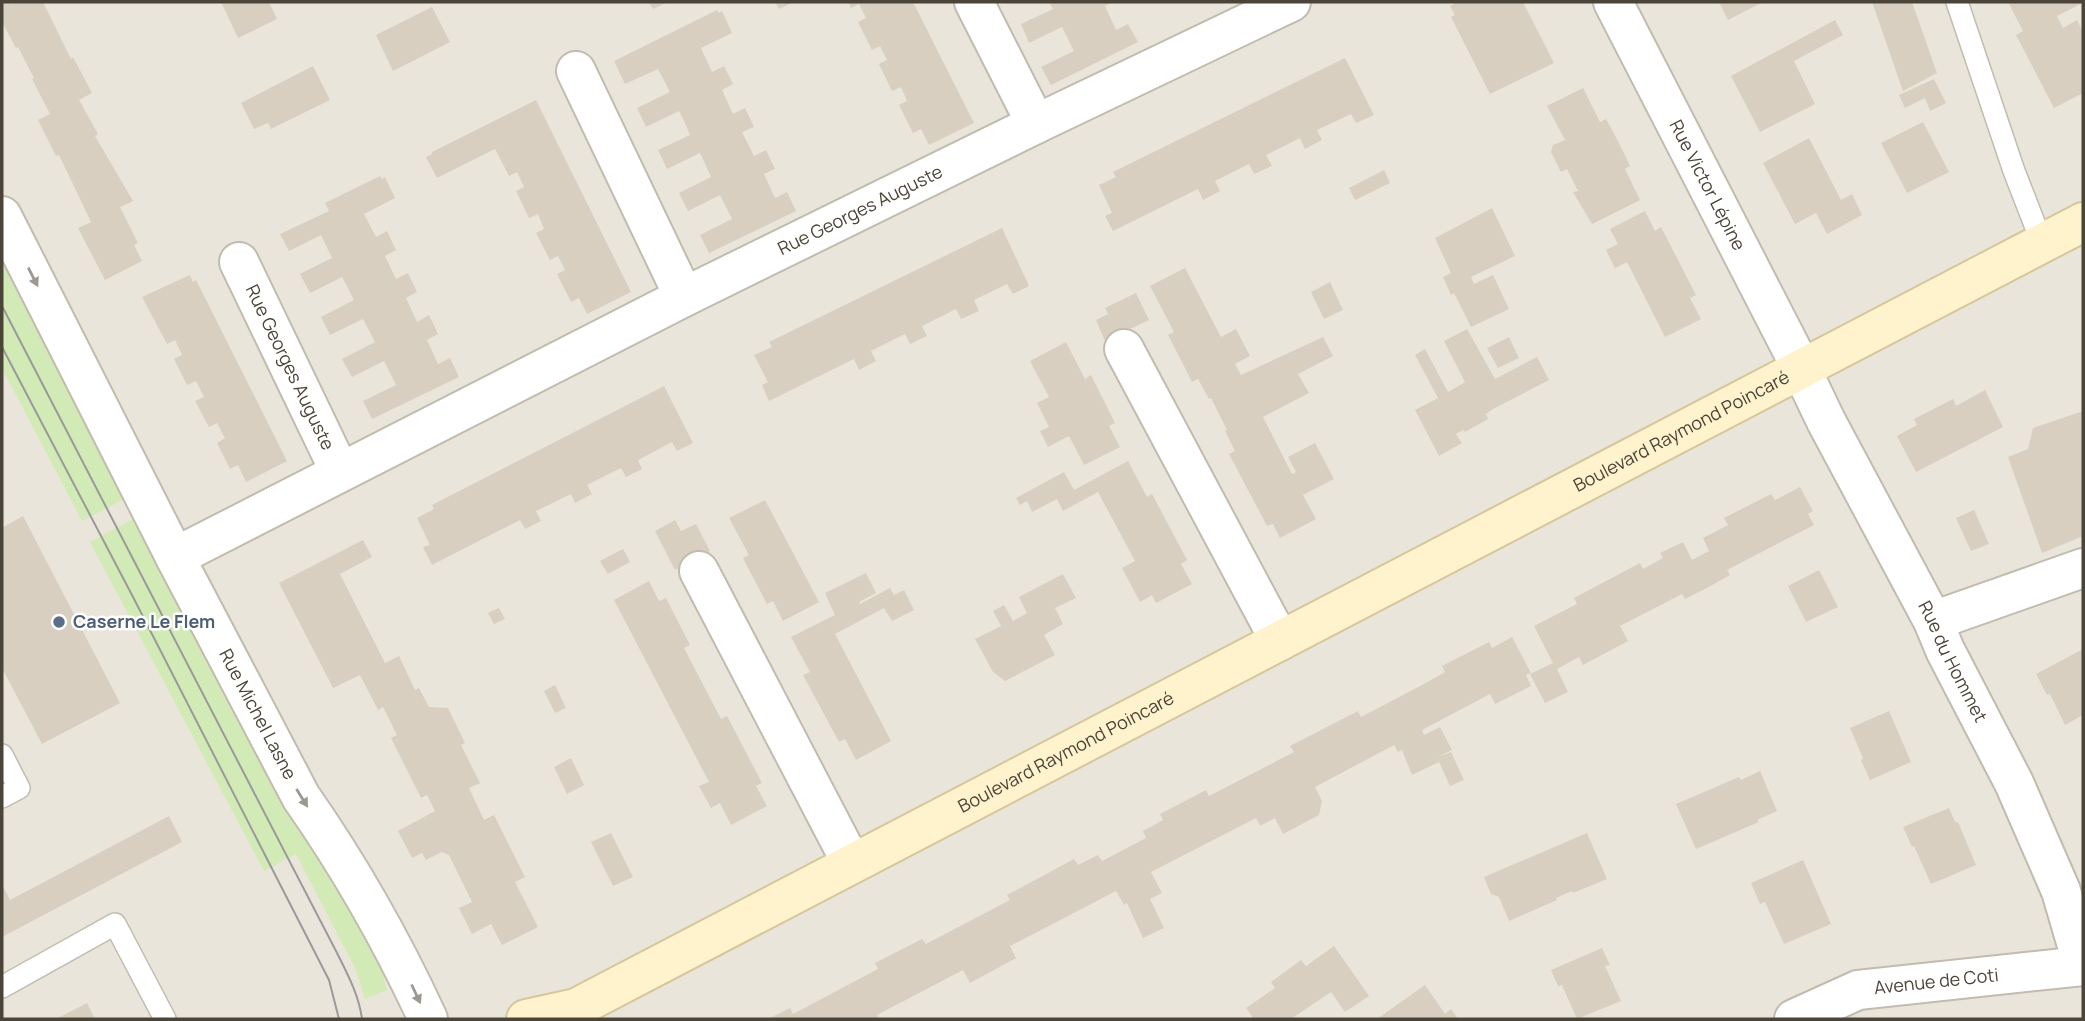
<svg xmlns="http://www.w3.org/2000/svg" width="2085" height="1021" viewBox="0 0 2085 1021" font-family="Manrope,sans-serif">
  <style>
    .residential { fill: #eae5da }
    .green { fill: #d2eab5 }
    .building { fill: #d8cfc1 }
    .lines { fill: none; stroke-linecap: round; stroke-linejoin: round }
    .service-casing { stroke: #c2bbae; stroke-width: 24 }
    .minor-casing { stroke: #c2bbae; stroke-width: 42 }
    .secondary-casing { stroke: #d6c79b; stroke-width: 42 }
    .service { stroke: #fff; stroke-width: 21 }
    .minor { stroke: #fff; stroke-width: 38 }
    .secondary { stroke: #fff3cd; stroke-width: 38 }
    .tram { stroke: #9a9a9a; stroke-width: 2 }
    .oneway { fill: #9c9892 }
    .service-dot { fill: #5c6f8a; stroke: #fff; stroke-width: 2.5 }
    .labels { text-anchor: middle; stroke-width: 5; stroke-linejoin: round; paint-order: stroke }
    .street-label { font-size: 18px; fill: #4b4439; stroke: #fff }
    .service-label { font-size: 18px; font-weight: bold; fill: #4e5e75; stroke: #fff; text-anchor: start }
  </style>
  <rect width="100%" height="100%" fill="#f6f3ec"/>
  <rect class="residential" x="2" y="2" width="2081" height="1017"/>
  <g class="green">
    <polygon points="2,252 130,496 82,521 2,368"/>
    <polygon points="139,516 313,846 375,955 383,974 387,990 365,999 356,970 296,854 264,871 90,542"/>
  </g>
  <g class="building">
    <polygon points="2,2 11,2 12,4 17,2 43,2 71,59 73,57 92,93 79,100 98,134 95,136 133,201 120,207 138,243 134,245 142,261 105,280 78,228 91,222 59,155 56,156 38,120 50,114 32,79 34,78 18,47 16,48 2,22"/>
    <polygon points="221,2 269,2 277,19 238,38"/>
    <polygon points="649,2 668,2 653,9"/>
    <polygon points="775,2 794,2 779,9"/>
    <polygon points="848,2 913,2 974,123 929,145 921,129 913,133 899,105 907,101 901,87 892,91 879,64 887,60 880,46 872,50 858,22 866,18 859,4 851,8"/>
    <polygon points="1049,2 1114,2 1105,6 1116,30 1128,24 1138,42 1051,85 1041,67 1074,51 1062,27 1029,43 1021,24 1053,9"/>
    <polygon points="1457,2 1523,2 1554,63 1490,94 1451,17 1455,15 1450,6"/>
    <polygon points="1719,2 1763,2 1728,20"/>
    <polygon points="1872,2 1912,2 1937,73 1903,91"/>
    <polygon points="2008,2 2080,2 2081,4 2057,16 2063,28 2077,20 2083,32 2083,93 2054,108 2016,35 2023,31"/>
    <polygon points="432,7 450,42 393,71 376,35"/>
    <polygon points="717,10 719,13 722,11 732,33 701,48 712,72 724,66 733,84 722,90 733,114 745,108 754,127 742,132 754,156 766,150 775,169 764,174 775,198 787,192 796,211 709,253 700,235 732,219 720,195 688,211 679,193 711,177 700,153 667,169 658,150 690,135 685,123 679,111 646,127 637,108 670,92 658,69 625,84 614,61"/>
    <polygon points="1835,20 1843,35 1794,61 1815,104 1760,132 1731,76"/>
    <polygon points="1345,58 1374,115 1356,123 1351,114 1317,130 1322,140 1305,149 1300,138 1266,155 1272,166 1254,174 1249,164 1215,181 1220,191 1203,200 1198,189 1113,231 1105,216 1112,213 1099,185 1116,177 1113,172"/>
    <polygon points="313,66 330,100 271,129 268,123 254,129 241,103"/>
    <polygon points="1934,79 1946,103 1930,111 1925,98 1905,108 1899,95"/>
    <polygon points="1583,88 1600,122 1606,119 1619,143 1630,166 1625,169 1640,200 1592,224 1573,192 1578,191 1567,169 1561,172 1551,152 1553,145 1565,140 1547,106"/>
    <polygon points="536,100 631,292 587,314 579,298 571,302 557,274 565,270 558,256 550,260 536,233 544,229 538,214 529,218 516,191 524,187 517,172 509,176 495,149 437,178 426,157 432,154 432,152"/>
    <polygon points="1923,122 1949,172 1907,193 1881,143"/>
    <polygon points="1809,138 1841,200 1852,194 1862,215 1827,234 1816,213 1795,224 1763,163"/>
    <polygon points="1384,170 1390,183 1355,200 1349,188"/>
    <polygon points="380,176 382,179 385,177 395,198 364,214 376,237 387,231 396,250 385,256 396,279 408,273 417,292 406,298 417,322 429,315 438,334 427,340 438,364 450,358 459,377 372,419 363,401 396,385 384,361 352,377 342,359 375,342 363,319 330,335 321,317 354,300 348,288 342,277 310,293 300,274 332,258 321,235 289,251 280,234 329,211 325,203"/>
    <polygon points="1492,208 1515,256 1471,277 1474,284 1493,275 1509,309 1471,327 1454,293 1451,295 1443,277 1451,273 1435,238"/>
    <polygon points="1645,211 1655,231 1661,227 1696,295 1690,298 1701,319 1665,337 1627,262 1615,268 1606,250 1618,244 1610,229"/>
    <polygon points="1002,228 1029,286 1013,294 1007,284 974,300 979,311 961,319 956,309 922,326 927,336 910,344 905,334 871,351 876,361 859,370 854,359 769,401 762,385 768,382 754,355 772,347 769,342"/>
    <polygon points="1185,268 1221,337 1236,329 1250,356 1235,364 1241,375 1323,337 1333,356 1298,374 1309,393 1263,417 1292,474 1296,472 1288,457 1315,443 1334,479 1303,495 1316,519 1280,538 1273,524 1267,526 1229,454 1235,451 1225,431 1227,430 1211,398 1209,399 1198,379 1192,382 1186,370 1168,335 1174,332 1150,286"/>
    <polygon points="190,275 193,282 196,280 287,461 246,482 238,465 230,469 217,443 225,438 217,423 209,427 195,401 204,397 196,381 187,385 174,359 182,355 175,340 167,344 142,297"/>
    <polygon points="1330,282 1343,310 1324,319 1311,292"/>
    <polygon points="1136,293 1149,320 1105,341 1096,320 1108,314 1105,308"/>
    <polygon points="1467,329 1495,379 1537,357 1549,380 1493,409 1486,414 1488,419 1465,432 1463,430 1456,434 1462,443 1439,456 1415,410 1438,398 1415,355 1425,349 1448,392 1465,382 1444,341"/>
    <polygon points="1509,337 1519,358 1498,368 1487,348"/>
    <polygon points="1066,342 1085,379 1091,375 1115,423 1109,426 1120,447 1084,465 1069,436 1048,447 1040,431 1049,427 1037,403 1049,397 1030,361"/>
    <polygon points="664,386 693,443 677,451 672,442 638,460 642,469 626,477 621,468 587,485 592,494 575,503 571,494 536,511 541,521 525,529 520,520 432,565 423,547 430,545 417,518 434,509 432,505"/>
    <polygon points="1985,390 2003,427 1916,472 1897,436 1917,425 1914,419 1953,399 1956,406"/>
    <polygon points="2083,411 2083,536 2042,553 2008,457 2028,449 2033,428"/>
    <polygon points="1128,461 1147,497 1152,494 1187,560 1181,564 1192,584 1156,603 1152,595 1140,602 1122,568 1135,561 1098,492 1063,511 1057,499 1032,512 1027,501 1020,505 1016,498 1064,472 1074,490"/>
    <polygon points="1800,487 1813,511 1808,514 1814,525 1727,570 1730,575 1707,588 1685,599 1682,594 1620,626 1628,641 1583,665 1579,657 1557,669 1568,692 1545,703 1530,674 1553,663 1534,626 1577,604 1574,598 1640,563 1643,569 1663,558 1660,553 1683,542 1692,560 1709,551 1703,538 1728,525 1724,518 1771,494 1775,500"/>
    <polygon points="765,500 819,602 783,621 773,601 767,604 747,566 743,558 749,555 729,518"/>
    <polygon points="1974,510 1989,544 1971,551 1956,518"/>
    <polygon points="23,516 120,703 42,744 2,668 2,528"/>
    <polygon points="675,520 681,531 696,524 710,551 675,570 655,531"/>
    <polygon points="363,540 372,557 340,574 385,663 399,656 415,690 419,688 429,707 448,708 465,743 461,745 480,783 469,788 484,820 494,815 525,877 515,882 538,927 502,945 491,924 472,934 459,908 472,902 449,855 442,852 426,860 422,853 412,858 398,831 435,811 427,795 421,798 391,738 397,735 383,707 378,710 360,675 333,688 279,583"/>
    <polygon points="623,549 630,562 608,574 600,561"/>
    <polygon points="1819,570 1838,607 1806,622 1788,586"/>
    <polygon points="866,573 876,593 859,602 860,604 890,588 894,595 904,590 914,610 892,621 884,608 835,634 891,741 856,760 845,739 839,742 803,675 810,672 791,637 835,615 825,593"/>
    <polygon points="1063,574 1076,598 1055,608 1063,624 1044,635 1055,655 1005,681 993,672 975,639 1001,626 993,611 1004,605 1013,621 1027,613 1019,597"/>
    <polygon points="649,581 659,601 666,598 690,645 684,648 721,719 727,716 762,783 756,786 767,806 731,825 720,803 711,808 699,786 709,782 614,600"/>
    <polygon points="499,608 505,619 494,624 488,613"/>
    <polygon points="1512,637 1531,673 1526,675 1531,686 1495,704 1490,694 1422,730 1424,735 1440,727 1452,750 1436,758 1451,752 1464,780 1450,786 1439,762 1412,775 1402,750 1398,752 1394,745 1315,787 1322,801 1319,815 1283,834 1275,818 1260,826 1256,818 1151,872 1162,893 1150,899 1164,928 1143,938 1127,903 1124,905 1116,891 1010,946 1016,958 970,983 963,970 877,1015 879,1019 768,1019 790,1008 793,1014 878,969 875,963 922,939 926,944 1010,900 1007,895 1074,859 1078,865 1098,855 1102,861 1146,838 1143,831 1163,820 1160,814 1206,790 1209,796 1294,752 1290,746 1358,711 1361,717 1424,684 1445,672 1442,666 1489,642 1492,648"/>
    <polygon points="2083,649 2083,715 2065,725 2050,694 2047,695 2036,674"/>
    <polygon points="555,685 566,708 555,713 544,691"/>
    <polygon points="1889,711 1911,762 1870,780 1861,760 1863,758 1850,728"/>
    <polygon points="571,758 584,785 567,794 554,767"/>
    <polygon points="1760,771 1777,811 1757,820 1759,822 1696,849 1676,804 1739,777 1741,780"/>
    <polygon points="1949,808 1955,822 1958,822 1976,865 1931,884 1914,846 1912,847 1903,827"/>
    <polygon points="169,816 182,842 2,937 2,884 10,900"/>
    <polygon points="611,833 633,877 613,886 591,842"/>
    <polygon points="1587,833 1607,879 1573,893 1572,891 1556,898 1557,900 1509,921 1499,897 1491,894 1484,877"/>
    <polygon points="1803,860 1831,924 1784,944 1765,902 1760,904 1751,883"/>
    <polygon points="1334,946 1369,996 1345,1012 1331,992 1291,1019 1254,1019 1246,1008 1275,988 1271,982 1301,960 1306,966"/>
    <polygon points="1602,948 1610,965 1605,966 1621,1001 1577,1019 1562,985 1558,986 1551,970"/>
    <polygon points="1425,985 1445,1014 1451,1009 1458,1019 1377,1019"/>
    <polygon points="87,1003 95,1019 56,1019"/>
  </g>
  <g class="lines">
    <g class="service-casing">
      <g id="service">
        <polyline points="1957,2 2014,171 2042,243"/>
        <polyline points="2,755 19,788 2,797"/>
        <polyline points="2,987 115,924 165,1019"/>
      </g>
    </g>
    <g class="minor-casing">
      <g id="minor">
        <polyline points="974,2 1036,124"/>
        <path id="s1" d="M1613,2L1793,352L1826,421L1933,621L1945,650L2014,783L2061,891L2083,966"/>
        <polyline points="576,71 684,297"/>
        <path id="s2" d="M2,216L175,557L301,797C350,867 392,941 428,1019"/>
        <path id="s3" d="M239,262L340,472"/>
        <polyline points="1124,349 1280,641"/>
        <path id="s4" d="M175,557L684,297L1036,124L1291,2"/>
        <polyline points="699,571 852,864"/>
        <polyline points="1933,621 2083,568"/>
        <path id="s5" d="M1794,1019L1858,990L2083,966"/>
      </g>
    </g>
    <g class="secondary-casing">
      <g id="secondary">
        <path id="s6" d="M526,1019L576,1008L2083,222"/>
      </g>
    </g>
    <use href="#service" class="service"/>
    <use href="#minor" class="minor"/>
    <use href="#secondary" class="secondary"/>
    <g class="tram">
      <path d="M2,306L336,951C347,973 359,995 362,1019"/>
      <polyline points="2,347 133,597 329,980 339,1019"/>
    </g>
  </g>
  <defs><path id="oneway-solid" d="M-6-.8H1V-3.2L6.5 0L1 3.2V.8H-6Z" transform="scale(1.75)"/></defs>
  <g class="oneway">
    <use href="#oneway-solid" transform="translate(33 277) rotate(63)"/>
    <use href="#oneway-solid" transform="translate(302 798) rotate(58)"/>
    <use href="#oneway-solid" transform="translate(416 994) rotate(65)"/>
  </g>
  <circle class="service-dot" cx="59" cy="622" r="7"/>
  <g class="labels">
    <g class="street-label">
      <text dy="6" stroke="none"><textPath href="#s1" startOffset="206">Rue Victor Lépine</textPath></text>
      <text dy="6" stroke="none"><textPath href="#s4" startOffset="768">Rue Georges Auguste</textPath></text>
      <text dy="6" stroke="none"><textPath href="#s3" startOffset="117">Rue Georges Auguste</textPath></text>
      <text dy="6" stroke="none"><textPath href="#s6" startOffset="1298">Boulevard Raymond Poincaré</textPath></text>
      <text dy="6" stroke="none"><textPath href="#s1" startOffset="742">Rue du Hommet</textPath></text>
      <text dy="6" stroke="none"><textPath href="#s2" startOffset="560">Rue Michel Lasne</textPath></text>
      <text dy="6" stroke="none"><textPath href="#s6" startOffset="604">Boulevard Raymond Poincaré</textPath></text>
      <text dy="6" stroke="none"><textPath href="#s5" startOffset="149">Avenue de Coti</textPath></text>
    </g>
    <g class="service-label">
      <text x="73" y="628">Caserne Le Flem</text>
    </g>
  </g>
  <rect width="2085" height="1021" fill="none" stroke="#4b4439" stroke-width="7"/>
</svg>
